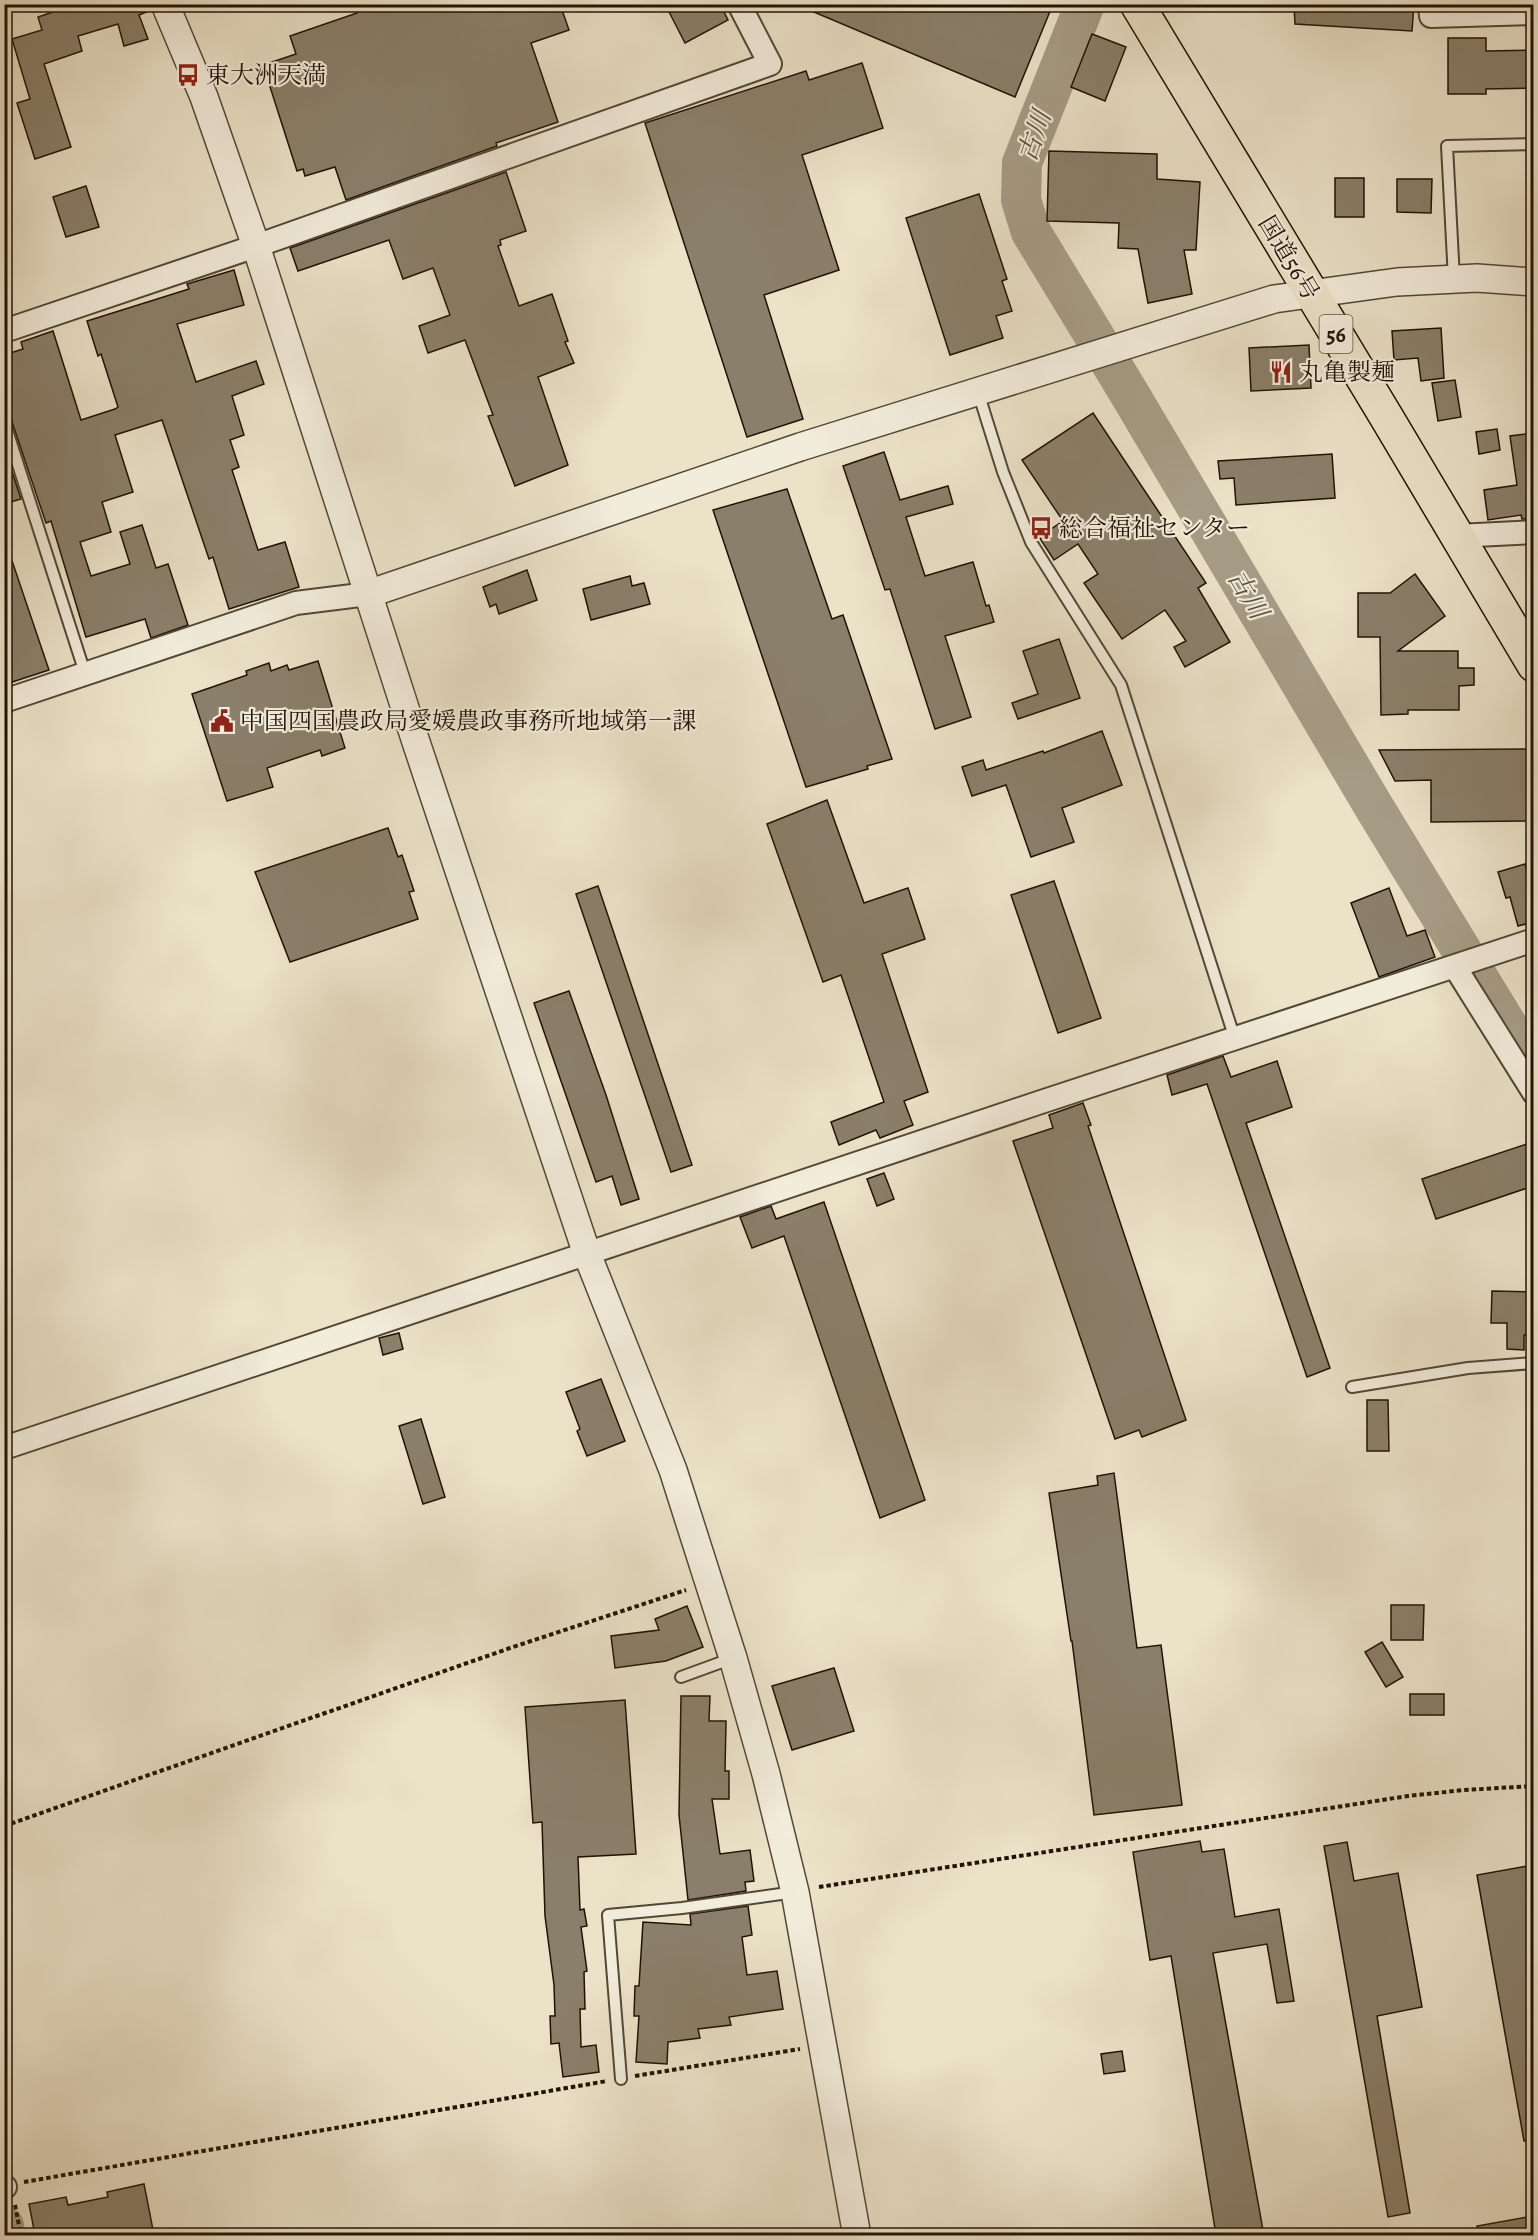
<svg xmlns="http://www.w3.org/2000/svg" width="1538" height="2240" viewBox="0 0 1538 2240" font-family="Alegreya,'Noto Serif JP',serif">
  <style>
    .lines { fill: none; stroke-linecap: round; stroke-linejoin: round }
    .river { stroke: #a69c86; stroke-width: 40 }
    .building { fill: #8a7f6a; stroke: #201305; stroke-width: 1.5 }
    .service-casing { stroke: #534736; stroke-width: 14 }
    .minor-casing { stroke: #534736; stroke-width: 26 }
    .tertiary-casing { stroke: #534736; stroke-width: 30 }
    .trunk-casing { stroke: #201305; stroke-width: 36 }
    .path { stroke: #201305; stroke-width: 4; stroke-dasharray: 4.5 3; stroke-linecap: butt }
    .service { stroke: #f2ecdb; stroke-width: 10 }
    .minor { stroke: #f2ecdb; stroke-width: 22 }
    .tertiary { stroke: #f2ecdb; stroke-width: 27 }
    .trunk { stroke: #ebe2c8; stroke-width: 33 }
    .labels { text-anchor: middle; stroke-width: 4.5; stroke-linejoin: round; paint-order: stroke }
    .shield { fill: #f2ecdb; stroke: #5f5445; stroke-width: 1.5 }
    .shield-label { font-size: 22px; font-weight: bold; fill: #201305 }
    .poi-label { font-size: 24px; fill: #201305; stroke: #f2ecdb; text-anchor: start }
    .street-label { font-size: 24px; fill: #201305; stroke: #f2ecdb }
    .water-label { font-size: 26px; font-style: italic; fill: #5c513f; stroke: #f2ecdb }
  </style>
  <rect width="100%" height="100%" fill="#ebe2c8"/>
  <filter id="stains"><feTurbulence type="fractalNoise" baseFrequency=".00333" numOctaves="4"/><feColorMatrix values="0 0 0 0 .2 0 0 0 0 .09 0 0 0 0 .02 0 0 0 .5 -.17"/></filter>
  <radialGradient id="worn" r=".72"><stop offset=".6" stop-color="#630" stop-opacity="0"/><stop offset="1" stop-color="#630" stop-opacity=".3"/></radialGradient>
  <g class="lines">
    <g class="river">
      <polyline points="1085,4 1022,163 1021,200 1031,232 1129,393 1374,807 1534,1069"/>
      <polyline points="4,2226 6,2236"/>
    </g>
  </g>
  <g class="building">
    <polygon points="77,4 150,4 151,10 139,15 148,39 124,46 118,24 78,36 82,51 44,64 71,147 35,159 17,103 30,99 12,39 42,30 38,17"/>
    <polygon points="354,4 560,4 569,30 531,43 558,122 496,143 497,146 346,200 335,167 305,176 303,169 297,171 263,65 296,54 290,36 357,13"/>
    <polygon points="665,4 720,4 728,20 685,43"/>
    <polygon points="795,4 1053,4 1015,97"/>
    <polygon points="1294,4 1329,4 1349,7 1349,4 1414,4 1412,31 1295,24"/>
    <polygon points="1092,34 1126,47 1105,101 1071,87"/>
    <polygon points="1448,38 1486,38 1486,51 1533,50 1533,88 1486,89 1486,94 1448,94"/>
    <polygon points="862,63 883,128 802,155 839,270 764,295 803,419 747,437 645,123 806,71 809,80"/>
    <polygon points="1049,151 1157,154 1157,179 1200,182 1196,250 1184,250 1192,294 1148,303 1138,249 1118,248 1119,223 1047,221"/>
    <polygon points="506,172 526,231 500,240 501,245 498,246 519,306 552,294 568,341 565,342 574,363 538,377 568,465 515,486 488,416 493,415 465,340 428,353 419,326 450,315 433,268 403,279 389,240 298,271 290,248"/>
    <rect x="1335" y="178" width="29" height="39"/>
    <polygon points="1397,179 1432,179 1431,213 1397,212"/>
    <polygon points="86,186 99,227 66,237 53,197"/>
    <polygon points="979,194 1007,279 1002,281 1012,311 996,316 1003,338 950,355 906,218"/>
    <polygon points="234,270 244,305 177,324 196,382 256,361 264,384 232,396 244,435 230,440 239,467 232,470 258,550 285,542 299,587 229,609 213,557 209,559 162,420 115,435 133,492 102,502 111,532 80,542 91,576 130,564 120,532 142,525 156,568 168,564 188,625 151,638 145,619 86,637 51,521 46,523 11,419 4,414 4,355 23,349 21,342 53,331 81,420 115,409 118,407 101,354 98,356 87,321 189,289 187,284"/>
    <polygon points="1441,328 1444,378 1421,381 1418,358 1394,360 1392,331"/>
    <polygon points="1309,345 1311,388 1251,391 1249,348"/>
    <polygon points="1455,380 1461,417 1438,421 1432,383"/>
    <polygon points="1093,413 1206,583 1198,588 1230,642 1185,667 1174,647 1186,641 1165,610 1122,639 1084,583 1098,574 1078,544 1054,560 1039,537 1063,521 1022,460"/>
    <polygon points="1497,429 1500,450 1479,454 1476,432"/>
    <polygon points="1533,433 1533,519 1522,519 1521,515 1488,520 1484,490 1517,485 1510,436"/>
    <polygon points="4,447 21,499 4,504"/>
    <polygon points="884,452 900,500 948,486 953,504 906,517 925,576 973,562 986,606 989,605 994,622 945,636 971,717 935,729 890,589 885,590 843,466"/>
    <polygon points="1332,454 1335,498 1236,505 1234,478 1220,479 1218,461"/>
    <polygon points="787,489 832,619 843,615 892,759 867,766 868,769 806,787 713,510"/>
    <polygon points="4,549 8,549 49,670 9,683 4,670"/>
    <polygon points="527,570 537,600 499,614 496,604 490,607 483,587"/>
    <polygon points="1415,574 1445,616 1398,651 1458,651 1458,668 1474,668 1474,685 1459,686 1459,710 1408,710 1408,714 1381,715 1380,637 1358,637 1358,593 1390,593"/>
    <polygon points="630,576 632,586 644,583 650,604 591,620 583,589"/>
    <polygon points="1059,639 1080,698 1018,719 1012,703 1038,694 1023,651"/>
    <polygon points="318,661 345,748 322,756 320,750 267,768 273,787 227,801 192,694 247,675 246,671 269,663 271,671 287,665 289,670"/>
    <polygon points="1102,731 1122,785 1062,808 1074,842 1031,857 1006,785 972,796 962,767 983,760 986,770 1043,751 1044,753"/>
    <polygon points="1533,749 1533,821 1431,822 1431,780 1395,781 1379,750"/>
    <polygon points="827,800 864,903 908,888 925,939 882,954 928,1092 904,1101 913,1125 880,1138 876,1130 839,1145 831,1122 884,1102 841,975 823,982 767,824"/>
    <polygon points="388,828 398,857 402,855 414,891 409,892 418,919 290,962 255,872"/>
    <polygon points="1525,864 1533,898 1533,922 1518,926 1510,897 1506,898 1498,872"/>
    <polygon points="1054,881 1101,1018 1058,1033 1011,895"/>
    <polygon points="598,886 692,1165 671,1172 576,894"/>
    <polygon points="1389,888 1407,936 1425,930 1435,957 1379,977 1351,903"/>
    <polygon points="569,991 606,1095 639,1199 621,1205 612,1176 596,1182 534,1003"/>
    <polygon points="1223,1056 1231,1077 1277,1061 1292,1107 1246,1123 1330,1368 1307,1377 1207,1084 1172,1095 1167,1075"/>
    <polygon points="1083,1103 1091,1125 1088,1126 1186,1420 1142,1437 1139,1430 1115,1439 1013,1141 1053,1128 1049,1115"/>
    <polygon points="1533,1142 1533,1186 1436,1219 1422,1179"/>
    <polygon points="884,1173 894,1199 877,1206 867,1179"/>
    <polygon points="824,1202 925,1500 880,1518 784,1236 752,1248 740,1217 771,1206 776,1219"/>
    <polygon points="1492,1291 1533,1292 1533,1335 1524,1335 1524,1350 1507,1349 1507,1323 1491,1323"/>
    <polygon points="399,1333 403,1349 383,1355 379,1338"/>
    <polygon points="601,1379 625,1441 587,1456 577,1431 580,1429 566,1392"/>
    <polygon points="1367,1400 1388,1400 1389,1451 1367,1451"/>
    <polygon points="421,1419 445,1497 423,1504 399,1426"/>
    <polygon points="1114,1473 1137,1648 1161,1645 1182,1805 1094,1815 1072,1641 1071,1641 1049,1493 1098,1485 1097,1476"/>
    <polygon points="1391,1605 1424,1605 1423,1640 1391,1640"/>
    <polygon points="687,1606 703,1647 666,1661 615,1668 611,1636 659,1630 655,1619"/>
    <polygon points="1382,1642 1403,1677 1386,1687 1365,1652"/>
    <polygon points="834,1668 854,1731 792,1750 772,1686"/>
    <rect x="1410" y="1694" width="34" height="21"/>
    <polygon points="681,1696 710,1696 709,1721 726,1721 725,1771 729,1771 729,1799 712,1799 720,1854 750,1850 754,1881 745,1882 746,1891 688,1900 679,1815"/>
    <polygon points="625,1700 636,1854 578,1857 580,1910 584,1909 587,1926 581,1927 587,1971 584,1972 585,2009 580,2009 581,2047 596,2045 599,2072 563,2077 559,2043 551,2044 550,2016 555,2016 554,1985 545,1916 542,1822 533,1823 525,1707"/>
    <polygon points="1200,1841 1202,1852 1224,1849 1235,1917 1279,1909 1294,2001 1277,2003 1267,1944 1213,1953 1263,2230 1233,2235 1216,2235 1171,1956 1150,1960 1133,1852"/>
    <polygon points="1347,1842 1354,1881 1398,1873 1422,2007 1377,2016 1410,2213 1388,2217 1324,1846"/>
    <polygon points="1533,1865 1533,2141 1524,2141 1477,1875"/>
    <polygon points="748,1906 752,1935 742,1937 747,1975 777,1971 783,2009 729,2017 731,2025 698,2029 700,2038 668,2042 667,2064 636,2062 639,2016 634,2016 635,1986 639,1986 643,1922 691,1925 690,1914"/>
    <polygon points="1122,2051 1125,2071 1104,2074 1101,2054"/>
    <polygon points="144,2184 154,2235 35,2235 29,2204 66,2197 68,2205 108,2197 107,2192"/>
    <polygon points="1533,2216 1533,2235 1478,2235 1477,2226"/>
  </g>
  <g class="lines">
    <g class="service-casing">
      <g id="service">
        <polyline points="1454,279 1447,146 1534,144"/>
        <polyline points="978,392 1003,472 1031,542 1121,685 1235,1039"/>
        <polyline points="4,421 85,673"/>
        <polyline points="1352,1387 1468,1368 1534,1363"/>
        <polyline points="681,1677 733,1658"/>
        <polyline points="621,2079 608,1915 682,1908 795,1892"/>
      </g>
    </g>
    <g class="minor-casing">
      <g id="minor">
        <polyline points="1430,4 1431,16 1534,13"/>
        <polyline points="4,331 256,246 770,64 739,4"/>
        <polyline points="1457,536 1534,532"/>
        <polyline points="4,701 296,603 368,594"/>
        <polyline points="1455,967 1534,1093"/>
        <polyline points="4,1448 1041,1102 1534,940"/>
        <polyline points="4,2187 5,2187"/>
      </g>
    </g>
    <g class="tertiary-casing">
      <g id="tertiary">
        <polyline points="165,4 204,97 256,246 415,739 587,1254 673,1470 733,1658 766,1774 795,1892 857,2236"/>
        <polyline points="368,594 800,447 1274,299 1397,282 1477,278 1534,282"/>
      </g>
    </g>
    <g class="trunk-casing">
      <polyline id="trunk" points="1137,4 1387,418 1534,665"/>
    </g>
    <g class="path">
      <polyline points="4,1826 510,1648 686,1590"/>
      <polyline points="819,1887 1408,1796 1464,1790 1534,1786"/>
      <polyline points="635,2076 800,2049"/>
      <polyline points="4,2148 7,2165"/>
      <polyline points="24,2182 607,2081"/>
      <polyline points="15,2205 21,2236"/>
    </g>
    <use href="#service" class="service"/>
    <use href="#minor" class="minor"/>
    <use href="#tertiary" class="tertiary"/>
    <use href="#trunk" class="trunk"/>
  </g>
  <defs>
    <g id="bus-bare" transform="scale(1.8)"><path d="M-5-6H5V4H4V6H2V4H-2V6H-4V4H-5ZM-3.5-4V0h7V-4ZM-3.5 1.2v1.5H-2V1.2ZM2 1.2v1.5H3.5V1.2Z" fill="#8f2418" stroke="#f2ecdb" stroke-width="2.5" paint-order="stroke"/></g>
    <g id="restaurant-bare" transform="scale(1.8)"><path d="M-5-6h1v4h1v-4h1v4h1v-4h1v5L-1.5 .5V6h-2V.5L-5-1ZM5-6V6H3V1.5H1.5Q1.5-4 5-6Z" fill="#8f2418" stroke="#f2ecdb" stroke-width="2.5" paint-order="stroke"/></g>
    <g id="civic-bare" transform="scale(1.8)"><path d="M-.6-6.5H3V-4.5H.6V-3L4-1V1h2V6H-6V1h2V-1L-.6-3ZM-1.2 2.5V6h2.4V2.5Z" fill="#8f2418" stroke="#f2ecdb" stroke-width="2.5" paint-order="stroke"/></g>
  </defs>
  <g fill-rule="evenodd">
    <use href="#bus-bare" x="188" y="75"/>
    <use href="#restaurant-bare" x="1281" y="372"/>
    <use href="#bus-bare" x="1041" y="528"/>
    <use href="#civic-bare" x="222" y="721"/>
  </g>
  <g class="labels">
    <rect class="shield" x="1319.5" y="315" width="33" height="38" rx="4.5"/>
    <g class="shield-label">
      <text x="1336" y="342">56</text>
    </g>
    <g class="poi-label">
      <text x="206" y="83">東大洲天満</text>
      <text x="1299" y="380">丸亀製麺</text>
      <text x="1059" y="536">総合福祉センター</text>
      <text x="240" y="729">中国四国農政局愛媛農政事務所地域第一課</text>
    </g>
    <g class="street-label">
      <text transform="translate(1289 258) rotate(59)" y="8">国道56号</text>
    </g>
    <g class="water-label">
      <text transform="translate(1034 136) rotate(-71)" y="9">古川</text>
      <text transform="translate(1248 594) rotate(59)" y="9">古川</text>
    </g>
  </g>
  <rect width="1538" height="2240" fill="none" stroke="#ebe2c8" stroke-width="24"/>
  <rect x="6" y="6" width="1526" height="2228" fill="none" stroke="#201305" stroke-width="3"/>
  <rect x="12" y="12" width="1514" height="2216" fill="none" stroke="#201305" stroke-width="1.5"/>
  <rect width="100%" height="100%" filter="url(#stains)"/>
  <rect width="100%" height="100%" fill="url(#worn)"/>
</svg>
